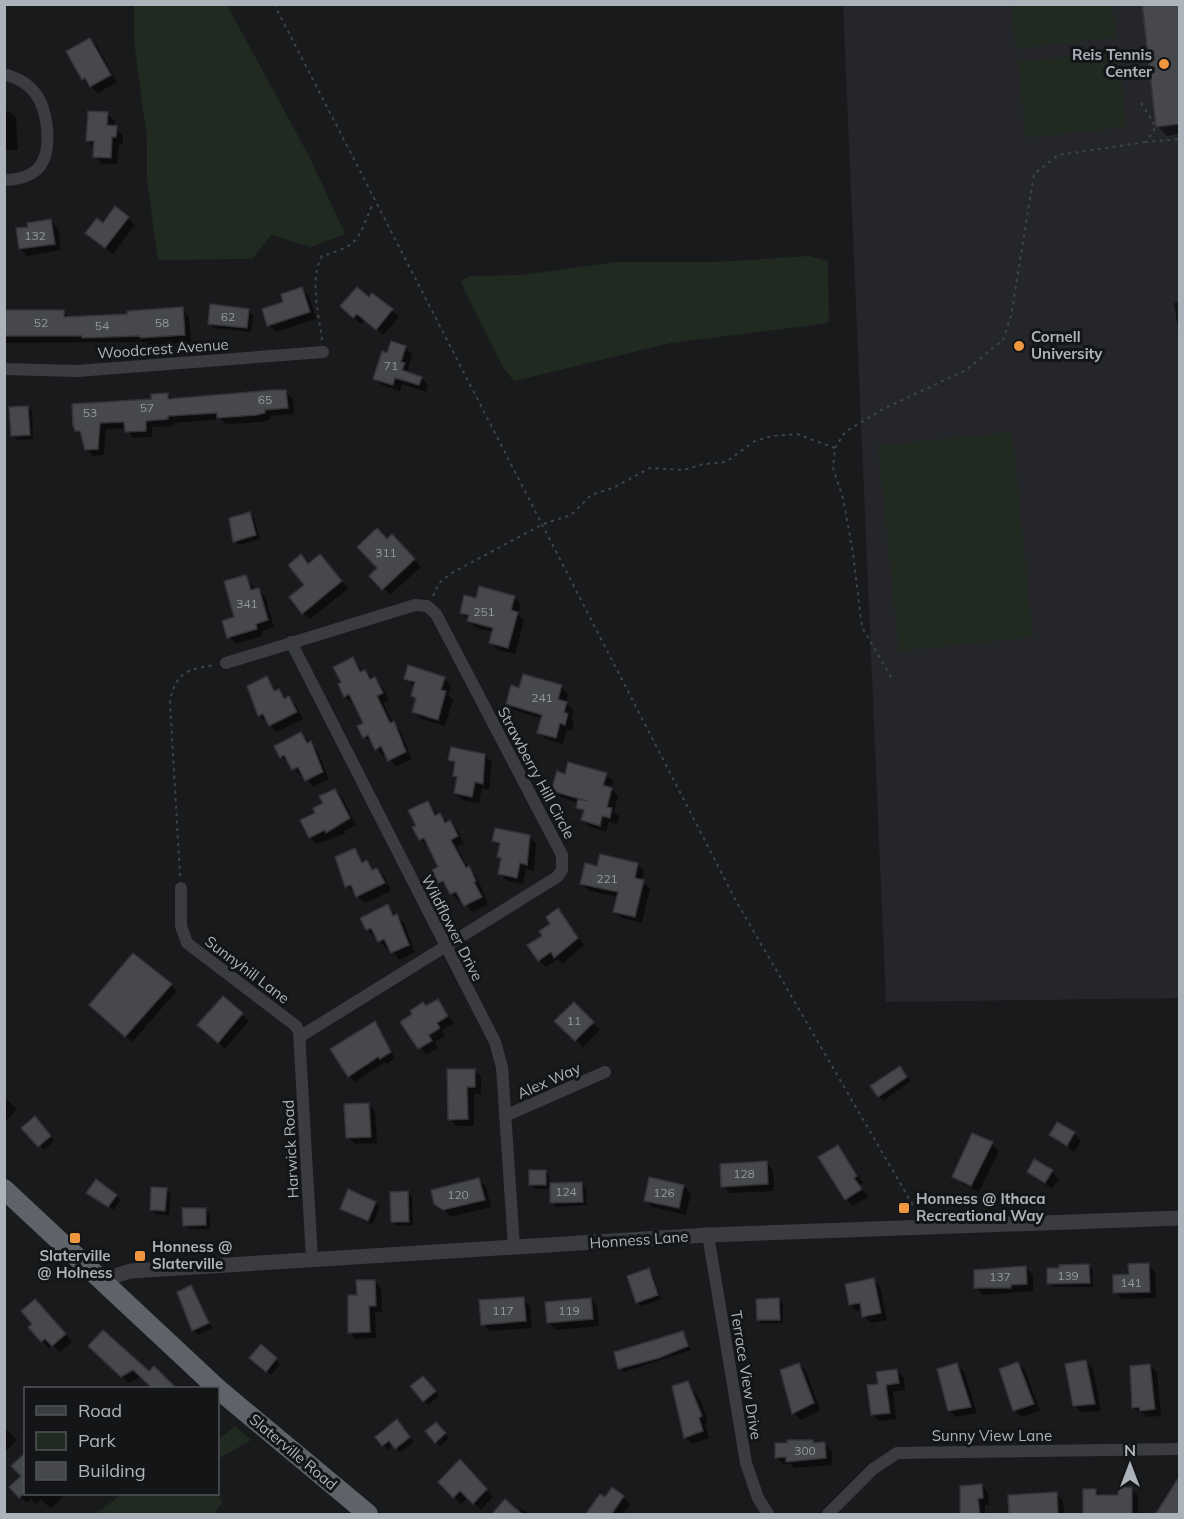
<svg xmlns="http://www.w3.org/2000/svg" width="1184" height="1519" viewBox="0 0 1184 1519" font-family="Mulish,sans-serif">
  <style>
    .built { fill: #252629 }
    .green { fill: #212a21 }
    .shadow { fill: #0007 }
    .building { fill: #46484c; stroke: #333438; stroke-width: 1.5 }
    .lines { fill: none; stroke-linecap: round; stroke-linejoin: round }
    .path { stroke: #404448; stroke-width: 2; stroke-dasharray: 3 4.5; stroke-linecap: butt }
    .minor { stroke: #3a3c41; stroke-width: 12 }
    .tertiary { stroke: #3a3c41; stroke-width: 15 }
    .trunk { stroke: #5f6269; stroke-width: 20 }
    .poi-dot { fill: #f0963e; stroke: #141517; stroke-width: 2 }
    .labels { text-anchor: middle; stroke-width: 6; stroke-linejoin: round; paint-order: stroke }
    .number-label { font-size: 12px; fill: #92989f }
    .poi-label { font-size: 15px; font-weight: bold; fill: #acb3bb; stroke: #141517; text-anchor: start }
    .street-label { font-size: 15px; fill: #acb3bb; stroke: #141517 }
  </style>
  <rect width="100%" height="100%" fill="#191a1c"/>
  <polygon class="built" points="843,5 1179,5 1179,998 886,1002"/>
  <g class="green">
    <polygon points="134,5 227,5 311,160 345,234 311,247 271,235 252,259 158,260 147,180 147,139 134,41"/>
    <polygon points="1011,5 1112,5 1116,37 1016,49"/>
    <polygon points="1118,51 1126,127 1026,138 1018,62"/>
    <polygon points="809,256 828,261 829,323 671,343 514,381 504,369 461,282 469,276 522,275 617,262 718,262"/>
    <polygon points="1012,432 1033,637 899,651 878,446"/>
    <polygon points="235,1426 251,1440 218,1459 218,1440"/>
    <polygon points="122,1494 216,1494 223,1502 213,1514 96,1514"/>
  </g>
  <g class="shadow">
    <polygon points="1144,4 1180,4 1180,134 1167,136 1158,126"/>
    <polygon points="90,40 97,46 117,82 98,93 83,79"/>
    <polygon points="4,111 9,111 16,118 18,150 4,150"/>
    <polygon points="108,114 115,121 114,127 123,135 123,144 119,143 117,164 102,164 95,156 95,148 88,140"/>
    <polygon points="128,218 135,225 113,254 94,240 103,225"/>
    <polygon points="51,221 58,228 61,250 27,256 20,249 29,228"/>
    <polygon points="302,289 309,296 316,319 276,332 269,325 285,303"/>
    <polygon points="372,295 399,317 383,335 365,319 361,324 349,313"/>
    <polygon points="1180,302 1180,343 1174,303"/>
    <polygon points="182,309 189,316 191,342 149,345 147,342 4,343 4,311 63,312 70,318 128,316"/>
    <polygon points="248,311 253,315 251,332 214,328 209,323"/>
    <polygon points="405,347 412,354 408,368 410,374 421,378 428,385 426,392 402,384 400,391 382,385 375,378 388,355"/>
    <polygon points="286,392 293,399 294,414 271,416 271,419 263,422 226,424 221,419 174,423 175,426 152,427 152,437 133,438 126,428 106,429 104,455 93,456 86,449 83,437 76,430 168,394 173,400"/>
    <polygon points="27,407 32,412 33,439 17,440 13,435"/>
    <polygon points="249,514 254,518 260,539 239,545 235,541"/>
    <polygon points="392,536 421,567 390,595 371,576 379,568 387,541"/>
    <polygon points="301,556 309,565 327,563 348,589 310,619 303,613 306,585"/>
    <polygon points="246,577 255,590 258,589 265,596 274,627 262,631 263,636 236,644 229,637"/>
    <polygon points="514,597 521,604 518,615 524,620 515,654 498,650 491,643 494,632 476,628 461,612 477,600"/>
    <polygon points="353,659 363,673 365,671 382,686 389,700 383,703 393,723 400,730 412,759 396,767 386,754 383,756 373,743 364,737 365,723 354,702 352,703 345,696 343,683"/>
    <polygon points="267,678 277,692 296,705 303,719 277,732 259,715"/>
    <polygon points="444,678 451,685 448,695 453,700 445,726 421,719 414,712 417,700 413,696 415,687 406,679"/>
    <polygon points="561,687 568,694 566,703 573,710 571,718 574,722 572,731 567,729 563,744 546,739 539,732 543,719 514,710 507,703 520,689"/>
    <polygon points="301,733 317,750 329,779 313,787 303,774 300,776 290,763 281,757"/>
    <polygon points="485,755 492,762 489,790 482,788 479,803 462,800 455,793 458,780 454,776 456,766 450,760"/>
    <polygon points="606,774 613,781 611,789 618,796 614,812 619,816 617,824 609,822 606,832 590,827 583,820 585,814 578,807 579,803 560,797 553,790 566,776"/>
    <polygon points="335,790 342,797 356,825 344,831 346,833 317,844 310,837 317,813"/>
    <polygon points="428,802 438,816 440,815 457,829 464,844 457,847 468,868 476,875 488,904 472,912 462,899 459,901 440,882 440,868 429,845 427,846 420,839 418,826"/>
    <polygon points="529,836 536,844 534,871 526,869 523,884 507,881 500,874 502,861 498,857 500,847 494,841"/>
    <polygon points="354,849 365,863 384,876 391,891 365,903 347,886"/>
    <polygon points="637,864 644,871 642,881 650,888 642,923 622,918 615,911 618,897 589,891 582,884 599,867"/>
    <polygon points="387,906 404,923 415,952 399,960 390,947 386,948 367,929"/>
    <polygon points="558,910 584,945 562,964 558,959 546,967 539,960 544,936"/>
    <polygon points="160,975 177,991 132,1042 97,1010"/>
    <polygon points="223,998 249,1021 225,1049 206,1032"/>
    <polygon points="438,1001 454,1023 442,1030 445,1036 435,1042 438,1048 426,1055 403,1022"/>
    <polygon points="574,1004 600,1030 583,1047 556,1021"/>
    <polygon points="374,1023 395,1058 387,1064 385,1062 355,1082 349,1076"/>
    <polygon points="900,1068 911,1081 883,1101 879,1096"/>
    <polygon points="474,1070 481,1077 481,1094 474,1094 474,1126 456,1126 449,1119"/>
    <polygon points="4,1097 17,1109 6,1121 4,1119"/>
    <polygon points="368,1104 375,1111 377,1143 355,1144 348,1137"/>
    <polygon points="39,1123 54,1141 44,1150 23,1128"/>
    <polygon points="1074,1134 1081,1141 1074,1152 1051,1135"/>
    <polygon points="992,1144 999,1151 979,1192 961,1183 954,1176"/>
    <polygon points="838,1147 863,1183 860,1185 868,1197 853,1206 846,1199"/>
    <polygon points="766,1163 773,1170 774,1191 730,1193 723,1186"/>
    <polygon points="545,1171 549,1176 550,1185 581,1184 586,1188 587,1205 556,1207 552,1202 551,1189 535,1189 531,1185"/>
    <polygon points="1029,1172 1052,1172 1059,1179 1052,1189"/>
    <polygon points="479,1180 486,1187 491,1207 451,1217 440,1206"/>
    <polygon points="96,1181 121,1200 113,1210 88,1193"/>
    <polygon points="684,1186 691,1193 686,1215 652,1207 645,1200"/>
    <polygon points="166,1190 171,1194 169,1215 156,1214 151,1210"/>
    <polygon points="407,1193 412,1197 413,1225 397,1226 393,1222"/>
    <polygon points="376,1203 380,1207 372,1225 341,1209"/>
    <polygon points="205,1210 210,1214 210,1229 189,1229 184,1225"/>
    <polygon points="1148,1265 1155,1272 1156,1298 1122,1299 1115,1292 1130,1276"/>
    <polygon points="1089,1266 1093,1270 1093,1287 1053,1287 1048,1283"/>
    <polygon points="992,1268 1026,1268 1033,1275 1033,1291 983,1295 976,1288"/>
    <polygon points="648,1270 653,1275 661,1299 642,1306 637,1302"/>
    <polygon points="873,1280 880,1287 887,1320 871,1323 864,1316 863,1310 857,1311 850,1304"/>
    <polygon points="374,1281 381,1288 382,1312 375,1312 376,1338 356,1339 349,1332 359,1296"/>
    <polygon points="191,1287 212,1328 198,1335 193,1330"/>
    <polygon points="523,1299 530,1306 532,1328 490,1331 483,1324"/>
    <polygon points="590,1299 597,1306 599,1326 556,1330 549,1323"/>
    <polygon points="779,1300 783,1304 783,1323 762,1324 758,1319"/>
    <polygon points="42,1307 72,1342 60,1352 53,1345 49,1348 30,1328"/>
    <polygon points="682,1333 691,1350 624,1372 620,1368"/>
    <polygon points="90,1346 149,1373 129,1383"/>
    <polygon points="261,1347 280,1364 271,1375 256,1362"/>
    <polygon points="1085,1362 1093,1369 1101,1411 1081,1412 1074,1405"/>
    <polygon points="1018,1363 1025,1370 1040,1411 1021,1417 1014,1410"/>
    <polygon points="799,1364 806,1371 820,1410 801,1420 794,1413"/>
    <polygon points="957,1365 964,1372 977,1413 956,1417 949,1410"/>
    <polygon points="1149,1365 1157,1372 1161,1416 1148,1417 1133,1408 1131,1389 1134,1389"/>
    <polygon points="897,1371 904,1378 905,1390 893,1392 896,1419 879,1421 872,1414 879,1385"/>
    <polygon points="427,1382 439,1396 428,1405 424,1401"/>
    <polygon points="688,1383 701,1401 708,1423 705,1424 709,1438 692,1444 685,1437"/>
    <polygon points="436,1424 449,1438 440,1446 427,1431"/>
    <polygon points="401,1426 414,1442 400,1452 394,1445 388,1450 377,1437"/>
    <polygon points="4,1427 17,1440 4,1453"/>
    <polygon points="813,1441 816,1444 825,1444 832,1451 832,1465 795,1468 790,1464 783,1464 776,1457"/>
    <polygon points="26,1455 26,1494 65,1495 51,1509 41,1499 36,1504 31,1499 27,1503 11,1487 23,1476"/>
    <polygon points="467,1468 493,1497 481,1510 468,1497 461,1504 440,1482"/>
    <polygon points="981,1485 988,1492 989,1505 985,1505 985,1514 962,1514"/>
    <polygon points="1131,1489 1138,1496 1138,1514 1085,1514 1096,1490 1102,1496 1119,1496"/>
    <polygon points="1056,1494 1063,1501 1064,1514 1010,1514"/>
    <polygon points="623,1497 630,1504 623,1514 589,1514 605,1499"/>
    <polygon points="521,1508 529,1514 493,1514 518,1512"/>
  </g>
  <g class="building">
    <polygon points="1142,4 1179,4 1179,124 1156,127"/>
    <polygon points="90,38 111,75 90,87 85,78 82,80 66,51"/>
    <polygon points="88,111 108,112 107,125 117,126 116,137 112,137 111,158 93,157 94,141 86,141"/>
    <polygon points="115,206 129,217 105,248 85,233 97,218 103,223"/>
    <polygon points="51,219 55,244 19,249 16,228 28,227 27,223"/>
    <polygon points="302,287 310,312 267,326 262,309 283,302 281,294"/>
    <polygon points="357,287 369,297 372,293 393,309 376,330 357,314 353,318 340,306"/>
    <polygon points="210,304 249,309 247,328 208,324"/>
    <polygon points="183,307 185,335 140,338 140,336 82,338 82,336 4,336 4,310 64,310 64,317 127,314 127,311"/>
    <polygon points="391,341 406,346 401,362 405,363 402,370 422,377 419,385 395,378 393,385 373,379 382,351 387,353"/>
    <polygon points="273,390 286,390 288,408 265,410 265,413 256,415 217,418 217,413 168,416 168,419 146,421 146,431 125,432 124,422 100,423 98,449 85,450 80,431 75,431 73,425 72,404 151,399 151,394 168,393 168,399"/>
    <polygon points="28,406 30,435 11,436 9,407"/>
    <polygon points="250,512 256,535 233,542 229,518"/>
    <polygon points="377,528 387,539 392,534 415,559 382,590 369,576 377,568 357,547"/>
    <polygon points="301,554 308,564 320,554 342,581 302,614 289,597 304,585 288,565"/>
    <polygon points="246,575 251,590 259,588 268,620 256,624 257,629 227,638 222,621 234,617 224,581"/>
    <polygon points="479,586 515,596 511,610 518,612 508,648 489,643 493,628 467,621 469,615 460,613 464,595 476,598"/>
    <polygon points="353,657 360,672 365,670 370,679 375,677 383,693 377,696 390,723 394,721 406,752 388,761 381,746 375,750 368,735 363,738 357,726 363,723 349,694 344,697 338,684 341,682 333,667"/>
    <polygon points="408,665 445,677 441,690 446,691 438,720 412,712 416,698 411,696 415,682 404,679"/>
    <polygon points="523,674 562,685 558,699 567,702 564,712 568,714 565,725 560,723 556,738 537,733 542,715 506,704 511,685 519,688"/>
    <polygon points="267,676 274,691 279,689 284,699 289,696 297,712 269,726 263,714 258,716 247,686"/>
    <polygon points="301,732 307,743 311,741 323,772 305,781 298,767 292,770 284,755 280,758 274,746"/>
    <polygon points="451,747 485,754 483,784 475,782 472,797 454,793 457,777 453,776 455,762 448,760"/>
    <polygon points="568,762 607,773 603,785 612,788 607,807 612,808 610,818 602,816 600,826 581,820 584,810 576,808 578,799 587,801 551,791 557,771 565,774"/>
    <polygon points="335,789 350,818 326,833 325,830 309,838 300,820 315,813 313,808 323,803 319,796"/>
    <polygon points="428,801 435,816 440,813 445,823 450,820 458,836 451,840 466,868 469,866 476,881 474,882 482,897 464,906 456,892 450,894 443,881 438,883 432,870 438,867 424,838 419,840 412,827 416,826 408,810"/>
    <polygon points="495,828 530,835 527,865 520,863 517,878 498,874 501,858 497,857 500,843 492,841"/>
    <polygon points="355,848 362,863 367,860 372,870 377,868 385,883 356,897 351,885 345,887 335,857"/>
    <polygon points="600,854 638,863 635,878 644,880 635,917 613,912 618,892 580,884 585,863 597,866"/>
    <polygon points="388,904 393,916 397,914 409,945 391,953 384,939 378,942 371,928 366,930 360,918"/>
    <polygon points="558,908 578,938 554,958 551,952 538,961 527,945 542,936 539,931 550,924 546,917"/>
    <polygon points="133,953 172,984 125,1037 89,1005"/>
    <polygon points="223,996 243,1013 218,1043 197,1025"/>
    <polygon points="438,999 448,1016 437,1023 440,1028 429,1035 432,1041 418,1049 400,1022 412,1014 410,1011 423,1002 426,1006"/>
    <polygon points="574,1002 594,1022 575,1041 554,1021"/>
    <polygon points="375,1021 391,1052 380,1059 378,1057 348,1077 330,1049"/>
    <polygon points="900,1066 907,1077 878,1097 870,1086"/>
    <polygon points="447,1069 475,1069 475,1087 467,1087 468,1119 448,1120"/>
    <polygon points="369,1103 371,1137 346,1138 344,1104"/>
    <polygon points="35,1116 51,1136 38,1147 21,1128"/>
    <polygon points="1057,1122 1075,1132 1067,1146 1049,1135"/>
    <polygon points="972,1133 993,1142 971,1186 952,1177"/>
    <polygon points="838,1145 857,1176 854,1178 862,1189 845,1200 818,1157"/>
    <polygon points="1034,1159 1053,1170 1045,1183 1027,1172"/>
    <polygon points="767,1161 768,1184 721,1187 720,1164"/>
    <rect x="529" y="1170" width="17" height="15"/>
    <polygon points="649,1177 684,1185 679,1208 644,1201"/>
    <polygon points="479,1178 485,1200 443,1210 434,1204 431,1190"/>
    <polygon points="96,1179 117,1195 108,1207 86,1193"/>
    <polygon points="582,1182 583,1202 550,1203 550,1183"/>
    <polygon points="151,1187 167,1188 165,1211 150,1210"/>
    <polygon points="348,1189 376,1202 368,1221 340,1209"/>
    <polygon points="408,1191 409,1222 391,1222 390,1192"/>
    <polygon points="182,1208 206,1208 206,1225 183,1226"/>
    <polygon points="1149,1263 1150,1292 1113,1293 1113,1275 1129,1274 1128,1264"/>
    <polygon points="1089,1264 1090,1283 1047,1284 1047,1268 1059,1268 1059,1265"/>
    <polygon points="1026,1266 1027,1284 1011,1285 1011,1288 974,1288 974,1270"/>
    <polygon points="649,1268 658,1295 636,1303 627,1276"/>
    <polygon points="874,1278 881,1313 862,1317 860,1303 849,1305 845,1284"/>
    <polygon points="356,1280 375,1280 376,1306 369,1306 370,1332 348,1333 348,1295 357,1295"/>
    <polygon points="191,1285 209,1323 192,1331 177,1292"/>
    <polygon points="524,1297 526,1321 481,1325 479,1300"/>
    <polygon points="591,1298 593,1319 547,1323 545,1302"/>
    <polygon points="779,1298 780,1320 757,1320 756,1299"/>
    <polygon points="35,1299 66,1334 52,1346 45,1339 41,1342 28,1327 32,1324 21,1311"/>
    <polygon points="103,1330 149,1371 154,1366 177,1389 153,1389 133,1370 121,1377 88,1346"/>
    <polygon points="683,1331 688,1346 659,1358 618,1369 614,1352"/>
    <polygon points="261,1344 277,1358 266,1372 249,1358"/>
    <polygon points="1086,1360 1095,1404 1073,1406 1065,1364"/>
    <polygon points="1018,1362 1034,1404 1013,1411 999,1369"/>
    <polygon points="799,1363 814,1403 792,1414 780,1370"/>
    <polygon points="957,1363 971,1407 948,1411 937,1369"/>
    <polygon points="1150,1364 1155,1409 1140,1411 1139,1407 1132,1408 1130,1366"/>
    <polygon points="897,1369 899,1383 886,1385 890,1413 871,1415 867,1385 878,1384 876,1372"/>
    <polygon points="423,1376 436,1391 423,1402 410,1386"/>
    <polygon points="688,1381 702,1416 699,1418 703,1431 684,1438 672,1386"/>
    <polygon points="397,1419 410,1437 395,1449 389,1441 382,1446 375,1437"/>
    <polygon points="436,1422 446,1433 435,1443 425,1431"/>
    <polygon points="787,1440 813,1440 813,1443 825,1442 826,1458 786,1462 786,1457 775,1458 775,1443 787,1443"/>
    <polygon points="26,1452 26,1492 19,1498 9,1487 21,1476 11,1466"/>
    <polygon points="460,1459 487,1489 473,1504 460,1491 453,1498 438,1482"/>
    <polygon points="1179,1477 1179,1515 1155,1515 1160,1507"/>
    <polygon points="982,1484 983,1498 978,1499 980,1515 960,1515 960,1486"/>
    <polygon points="612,1487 624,1496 611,1515 585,1515 600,1494 605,1497"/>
    <polygon points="1132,1487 1132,1515 1083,1515 1083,1489 1096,1489 1096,1495 1118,1495 1118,1488"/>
    <polygon points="1057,1492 1058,1515 1009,1515 1008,1495"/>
    <polygon points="505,1499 523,1515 491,1515"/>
  </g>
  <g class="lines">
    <g class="path">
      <polyline points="274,4 736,901 918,1214"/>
      <polyline points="1141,103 1156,127 1146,142 1180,139"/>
      <path d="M322,340C319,315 309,279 322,256C361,245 358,238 373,203"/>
      <polyline points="433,596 439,583 450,574 543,524 571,515 591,495 613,488 650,468 684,470 703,464 726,462 755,441 773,436 797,434 835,448"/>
      <polyline points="891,677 862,627 853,553 843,498 833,468 835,448 845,432 883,409 966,370 1003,340 1011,316 1034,174 1058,155 1146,142"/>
      <path d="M180,876L170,702C175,672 188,669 215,665"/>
    </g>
    <g class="minor">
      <path d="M4,74C33,82 44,99 47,128C50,161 40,179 4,180"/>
      <polyline points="4,369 77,371 323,352"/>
      <polyline points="291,642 495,1042 502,1067 514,1247"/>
      <polyline points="226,663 415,605 427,606 436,614 562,855 562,870 557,877 301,1036"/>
      <polyline points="181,888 181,926 187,943 296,1026 299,1032 312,1259"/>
      <polyline points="505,1116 605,1072"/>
      <polyline points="708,1235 746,1463 758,1498 768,1514"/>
      <polyline points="828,1514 873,1469 897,1453 1180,1449"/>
    </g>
    <polyline class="tertiary" points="101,1281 130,1271 708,1235 1180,1218"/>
    <g class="trunk">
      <polyline points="4,1189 217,1388"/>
      <polyline points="218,1389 368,1514"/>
    </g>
  </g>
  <g class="poi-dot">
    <circle cx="1164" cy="64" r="6"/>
    <circle cx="1019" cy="346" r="6"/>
    <rect x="898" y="1202" width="12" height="12" rx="3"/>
    <rect x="69" y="1232" width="12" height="12" rx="3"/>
    <rect x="134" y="1250" width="12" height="12" rx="3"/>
  </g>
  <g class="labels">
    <g class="number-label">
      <text x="35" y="240">132</text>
      <text x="228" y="321">62</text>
      <text x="41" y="327">52</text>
      <text x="162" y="327">58</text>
      <text x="102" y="330">54</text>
      <text x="391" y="370">71</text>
      <text x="265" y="404">65</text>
      <text x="147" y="412">57</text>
      <text x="90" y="417">53</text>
      <text x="386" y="557">311</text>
      <text x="247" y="608">341</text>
      <text x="484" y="616">251</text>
      <text x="542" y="702">241</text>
      <text x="607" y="883">221</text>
      <text x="574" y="1025">11</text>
      <text x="744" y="1178">128</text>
      <text x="566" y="1196">124</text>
      <text x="664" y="1197">126</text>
      <text x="458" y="1199">120</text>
      <text x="1068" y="1280">139</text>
      <text x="1000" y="1281">137</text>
      <text x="1131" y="1287">141</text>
      <text x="503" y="1315">117</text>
      <text x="569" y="1315">119</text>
      <text x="805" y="1455">300</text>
    </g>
    <g class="poi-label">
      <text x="1152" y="60" text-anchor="end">Reis Tennis<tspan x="1152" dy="17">Center</tspan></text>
      <text x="1031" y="342">Cornell<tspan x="1031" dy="17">University</tspan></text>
      <text x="916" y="1204">Honness @ Ithaca<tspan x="916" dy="17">Recreational Way</tspan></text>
      <text x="152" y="1252">Honness @<tspan x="152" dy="17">Slaterville</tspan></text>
      <text x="75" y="1261" text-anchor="middle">Slaterville<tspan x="75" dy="17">@ Holness</tspan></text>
    </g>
    <g class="street-label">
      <text transform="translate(163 349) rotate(-4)" y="5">Woodcrest Avenue</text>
      <text transform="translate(536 773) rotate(62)" y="5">Strawberry Hill Circle</text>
      <text transform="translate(452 928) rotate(63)" y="5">Wildflower Drive</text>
      <text transform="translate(247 970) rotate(37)" y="5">Sunnyhill Lane</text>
      <text transform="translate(549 1081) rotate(-24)" y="5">Alex Way</text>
      <text transform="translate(291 1149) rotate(-93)" y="5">Harwick Road</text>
      <text transform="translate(639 1240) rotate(-4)" y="5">Honness Lane</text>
      <text transform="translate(746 1375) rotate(81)" y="5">Terrace View Drive</text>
      <text x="992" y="1441">Sunny View Lane</text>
      <text transform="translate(293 1452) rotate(40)" y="5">Slaterville Road</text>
    </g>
  </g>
  <rect width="1184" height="1519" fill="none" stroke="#acb3bb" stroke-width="12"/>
  <rect x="24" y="1387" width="195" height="108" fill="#141517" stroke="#515459" stroke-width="1.5"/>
  <rect x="36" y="1406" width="30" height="9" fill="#3a3c41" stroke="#515459" stroke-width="1.5"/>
  <text x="78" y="1417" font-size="18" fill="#acb3bb">Road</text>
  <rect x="36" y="1432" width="30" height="18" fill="#212a21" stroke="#515459" stroke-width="1.5"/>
  <text x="78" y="1447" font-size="18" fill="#acb3bb">Park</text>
  <rect x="36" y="1462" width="30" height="18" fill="#46484c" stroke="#515459" stroke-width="1.5"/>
  <text x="78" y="1477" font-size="18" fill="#acb3bb">Building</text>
  <g transform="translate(1130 1465)" stroke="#141517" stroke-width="4.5" paint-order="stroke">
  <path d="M0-4.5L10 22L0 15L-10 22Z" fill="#acb3bb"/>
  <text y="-9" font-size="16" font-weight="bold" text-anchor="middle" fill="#acb3bb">N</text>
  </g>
</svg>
